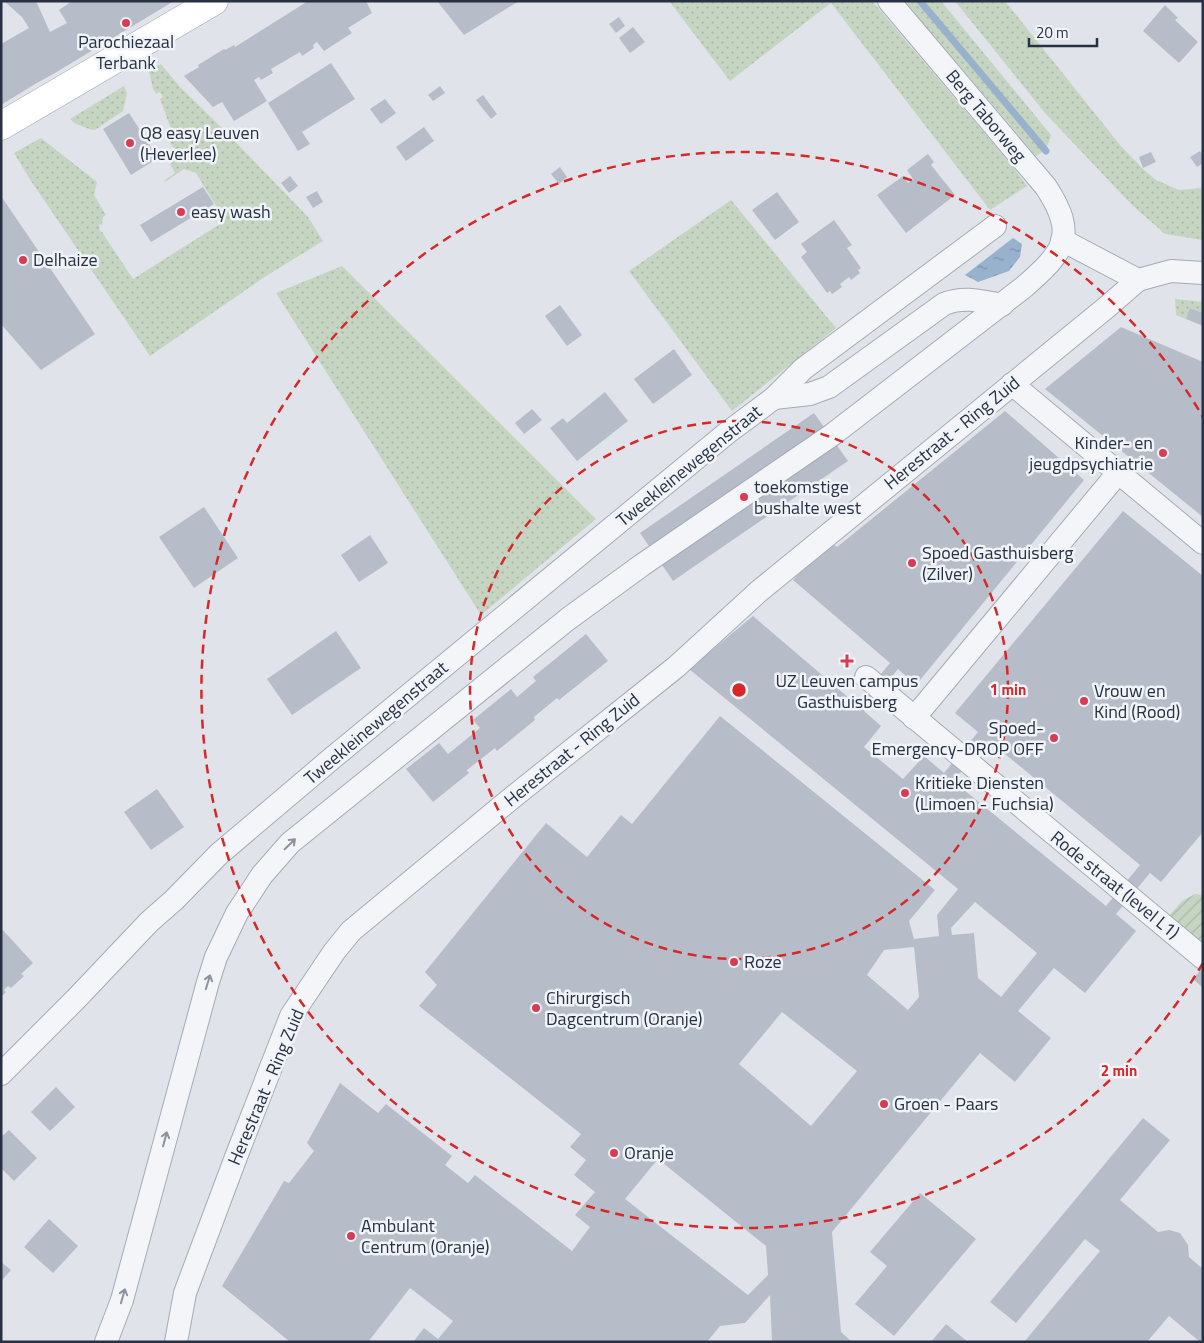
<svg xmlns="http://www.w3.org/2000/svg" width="1204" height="1343" viewBox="0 0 1204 1343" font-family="'Titillium Web',sans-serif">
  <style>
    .grass { fill: url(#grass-dots) }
    .garden { fill: url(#garden-furrows) }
    .water { fill: url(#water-ripples) }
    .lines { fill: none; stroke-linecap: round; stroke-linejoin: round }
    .stream { stroke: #98b2cd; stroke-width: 7 }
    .building { fill: #b7bdc8; fill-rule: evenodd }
    .minor-casing { stroke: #a5abb5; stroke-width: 24 }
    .major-casing { stroke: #9ea8b7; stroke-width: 29 }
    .minor { stroke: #f3f5f8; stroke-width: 22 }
    .major { stroke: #fff; stroke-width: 28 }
    .oneway { stroke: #8d939e }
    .ring { fill: none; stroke: #d62828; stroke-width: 2.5; stroke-dasharray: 9 6 }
    .poi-dot { fill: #d83c54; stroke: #f0f3f7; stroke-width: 2 }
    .labels { text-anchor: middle; stroke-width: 5; stroke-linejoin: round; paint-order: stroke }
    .poi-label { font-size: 18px; fill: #273143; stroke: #f0f3f7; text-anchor: start }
    .street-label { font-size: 18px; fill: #273143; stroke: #f0f3f7 }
    .centre { fill: #d62828; stroke: #f0f3f7; stroke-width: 2.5 }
    .ring-label { font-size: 15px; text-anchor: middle; font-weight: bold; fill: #d62828; stroke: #f0f3f7; stroke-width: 5; stroke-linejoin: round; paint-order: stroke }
  </style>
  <defs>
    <pattern id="grass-dots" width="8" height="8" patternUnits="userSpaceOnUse" patternTransform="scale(1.25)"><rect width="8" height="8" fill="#c6d5c1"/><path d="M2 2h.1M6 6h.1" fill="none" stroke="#aab7a7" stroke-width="1.8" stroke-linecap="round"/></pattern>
    <pattern id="garden-furrows" width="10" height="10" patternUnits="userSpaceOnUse" patternTransform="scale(1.25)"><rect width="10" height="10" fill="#c6d5c1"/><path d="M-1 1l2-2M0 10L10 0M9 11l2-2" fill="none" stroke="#aab7a7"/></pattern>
    <pattern id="water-ripples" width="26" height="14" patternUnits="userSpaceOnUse" patternTransform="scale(1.25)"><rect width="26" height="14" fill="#98b2cd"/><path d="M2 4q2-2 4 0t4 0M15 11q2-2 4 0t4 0" fill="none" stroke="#7c91a8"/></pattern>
  </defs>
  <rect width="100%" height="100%" fill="#e0e4ea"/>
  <g class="grass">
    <polygon points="669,1 872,1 1014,168 1027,186 990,210 831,3 730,81"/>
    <path d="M904,1H941L1051,135C1049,144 1045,152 1036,156L1019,136Z"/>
    <polygon points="955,1 1005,1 1120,145 1143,169 1156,180 1179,190 1203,188 1203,240 1165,234 1132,205 1045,113"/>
    <polygon points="161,64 180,87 222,128 308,217 323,241 266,276 150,356 31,181 14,153 41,138 97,182 94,195 106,215 103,217 102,225 99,224 100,231 102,232 133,279 220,224 224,219 196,173 184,169 165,182 164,181 175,173 170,164 179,156 168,139 171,129 160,99 163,97 160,92 156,94 153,89 149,71"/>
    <polygon points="124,86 127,93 123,111 95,130 92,130 76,124 70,119"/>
    <polygon points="731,200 836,328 732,411 629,271"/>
    <polygon points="342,266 596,519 481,615 276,293"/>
    <polygon points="1175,299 1203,302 1203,313 1191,308 1186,319 1176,315"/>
  </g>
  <polygon class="garden" points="1195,894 1203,895 1203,947 1165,920 1182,901"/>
  <polygon class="water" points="1013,238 1022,244 1020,257 1009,271 978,282 965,275"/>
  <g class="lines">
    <polyline class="stream" points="920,1 1046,151"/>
  </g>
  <g class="building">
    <polygon points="4,1 36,1 50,32 67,23 59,10 72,1 174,1 55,73 35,84 1,105 1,44 29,28 22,17"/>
    <polygon points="308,1 366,1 372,13 348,28 352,33 324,51 317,42 313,45 314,48 302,56 300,52 271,69 273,73 261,80 259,77 254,80 267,101 234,121 222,102 213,107 184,76 199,67 198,65 224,49 225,50 234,45 235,47"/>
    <polygon points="437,1 519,1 464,35"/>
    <polygon points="1165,5 1178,18 1175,20 1198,42 1179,63 1143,31"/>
    <polygon points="619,17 625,26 616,33 609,24"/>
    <polygon points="633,27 645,42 630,53 619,38"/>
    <polygon points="331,63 355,99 302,132 310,144 298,151 268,103"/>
    <polygon points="440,86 445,93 433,101 428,95"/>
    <polygon points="483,95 497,114 491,119 476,100"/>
    <polygon points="385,99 396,113 381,124 370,109"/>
    <polygon points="129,113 158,158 131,175 103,129"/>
    <polygon points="424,127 434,141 406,161 396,147"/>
    <polygon points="1200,151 1203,155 1203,163 1197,167 1190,157"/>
    <polygon points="1151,152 1156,162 1143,168 1139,157"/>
    <polygon points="928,154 934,162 931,165 955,195 906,233 877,195 903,176 908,183 913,179 907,170"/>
    <polygon points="560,167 567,177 559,184 551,174"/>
    <polygon points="290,176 298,186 289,193 281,183"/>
    <polygon points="203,187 214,204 151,242 140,225"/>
    <polygon points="317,191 323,202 313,208 306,197"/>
    <polygon points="777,192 799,222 775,240 752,210"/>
    <polygon points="1,196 95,334 41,370 1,324"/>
    <polygon points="834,220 852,245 847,248 861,268 858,270 860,273 851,280 849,277 844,281 840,284 842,287 832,294 830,291 827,293 801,257 807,252 801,244"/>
    <polygon points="560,305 582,335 567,346 545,316"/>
    <polygon points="1190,308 1203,313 1203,326 1186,319"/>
    <polygon points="1121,327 1203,362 1203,517 1045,389"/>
    <polygon points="674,349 692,375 653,404 634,379"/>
    <polygon points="605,392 628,421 577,461 550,428 563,418 567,423"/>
    <polygon points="532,409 542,420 524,434 515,423"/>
    <path d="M1005,411L1084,480L916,685L898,669L864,711L881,726L864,747L903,779L924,756L944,773L978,732L955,713L1123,511L1203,576V832L1161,882L1150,873L1116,914L1136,931L1085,993L1054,968L1018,1011L1051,1038L1015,1082L980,1053L832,1232L841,1332L852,1342H772L770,1295L745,1323L720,1326L707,1342H413L424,1328L438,1339L453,1321L410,1288L368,1342H290L222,1286L284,1181L289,1183L314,1151L307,1143L340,1083L378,1113L386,1104L452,1156L445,1165L468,1183L475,1175L572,1251L590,1227L575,1215L595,1192L574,1175L586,1160L570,1147L581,1134L419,1006L437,985L425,972L546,823L587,857L621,815L632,824L720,716L935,890L909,921L914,939L939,936L937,915L958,889L689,669L753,616L856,704L890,663L793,580L829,541L837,547ZM988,740L1140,865L1106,906L953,781ZM975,902L1037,953L1001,997L978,978L974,933L952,935L951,928ZM914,947L919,997L908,1010L867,975L884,950ZM782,1012L857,1071L811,1126L739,1064ZM658,1159L766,1246L768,1275L748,1295L625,1199Z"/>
    <polygon points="814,413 848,461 673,581 640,533"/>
    <polygon points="204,507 238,558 194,588 159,537"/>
    <polygon points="370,535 388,563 359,582 341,555"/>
    <polygon points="336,631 361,668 292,715 267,679"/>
    <polygon points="586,634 608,661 559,700 557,698 534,717 535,720 497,751 495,748 467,770 469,773 433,802 406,769 439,743 448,754 480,728 473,720 511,689 517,697 536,681 533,677"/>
    <polygon points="157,789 184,827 151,850 124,812"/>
    <polygon points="1,928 33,963 21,974 24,976 11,988 8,986 4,990 6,992 1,997"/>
    <polygon points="1203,967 1203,988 1193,979"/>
    <polygon points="56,1087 75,1107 50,1131 31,1112"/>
    <polygon points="1143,1118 1170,1140 1120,1200 1158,1232 1169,1230 1180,1233 1188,1245 1189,1257 1203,1269 1203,1342 1200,1342 1169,1316 1147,1342 1024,1342 1100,1251 1085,1239 1016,1323 990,1302"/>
    <polygon points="9,1130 37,1158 14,1181 1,1168 1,1137"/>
    <polygon points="920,1193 976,1239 894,1336 855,1304 887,1266 870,1252"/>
    <polygon points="49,1219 78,1246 53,1273 24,1247"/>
    <polygon points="1,1262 11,1270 1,1281"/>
    <polygon points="946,1324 968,1342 931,1342"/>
  </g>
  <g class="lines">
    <g class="minor-casing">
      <g id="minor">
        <polyline points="1062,240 1138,280 1171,271 1203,273"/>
        <polyline points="1012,384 1203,543"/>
        <path d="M774,398L810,394L829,387L944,304C964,296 981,301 1002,305"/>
        <polyline points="866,677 1203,958"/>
        <polyline points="914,718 1118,473"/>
        <polyline points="1,1074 76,999 149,922 174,900 219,854 330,760 727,433 774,398 803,369 995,226"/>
        <path d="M106,1342L122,1300L208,982L216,957L237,913L262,875L290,843L568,619L642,565L832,435L1024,287C1064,252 1078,236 1046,187L889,1"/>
        <polyline points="176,1342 185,1293 236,1157 291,1016 334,952 351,931 513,797 676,667 758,592 1107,307 1138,280"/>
      </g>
    </g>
    <g class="major-casing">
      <polyline id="major" points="1,126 214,1"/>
    </g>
    <use href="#minor" class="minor"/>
    <use href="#major" class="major"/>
  </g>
  <defs><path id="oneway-shaft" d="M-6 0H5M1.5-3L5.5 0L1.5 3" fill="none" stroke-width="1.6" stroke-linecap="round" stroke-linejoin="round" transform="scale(1.25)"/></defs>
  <g class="oneway">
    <use href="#oneway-shaft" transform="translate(290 844) rotate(-44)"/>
    <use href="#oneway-shaft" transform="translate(208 982) rotate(-73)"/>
    <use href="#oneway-shaft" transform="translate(165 1139) rotate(-75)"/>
    <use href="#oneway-shaft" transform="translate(123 1296) rotate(-74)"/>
  </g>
  <g class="ring">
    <circle cx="739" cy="690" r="269"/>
    <path d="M1203 963A538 538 0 1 1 1203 417"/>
  </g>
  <g class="poi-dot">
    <circle cx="126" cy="23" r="5"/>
    <circle cx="130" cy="143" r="5"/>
    <circle cx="181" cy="212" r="5"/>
    <circle cx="23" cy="260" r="5"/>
    <circle cx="1163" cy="453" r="5"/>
    <circle cx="744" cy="497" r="5"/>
    <circle cx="912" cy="563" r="5"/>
    <path d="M844.5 653.5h5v5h5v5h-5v5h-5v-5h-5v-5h5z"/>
    <circle cx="1084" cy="701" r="5"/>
    <circle cx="1054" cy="738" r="5"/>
    <circle cx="905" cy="793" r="5"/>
    <circle cx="734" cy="962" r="5"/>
    <circle cx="536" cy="1008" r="5"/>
    <circle cx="884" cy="1104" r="5"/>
    <circle cx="614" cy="1153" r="5"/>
    <circle cx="351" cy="1236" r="5"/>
  </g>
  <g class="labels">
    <g class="poi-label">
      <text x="126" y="48" text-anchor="middle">Parochiezaal<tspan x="126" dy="21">Terbank</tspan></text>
      <text x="140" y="139">Q8 easy Leuven<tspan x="140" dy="21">(Heverlee)</tspan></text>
      <text x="191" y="218">easy wash</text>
      <text x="33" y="266">Delhaize</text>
      <text x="1153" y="449" text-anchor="end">Kinder- en<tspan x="1153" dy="21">jeugdpsychiatrie</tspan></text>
      <text x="754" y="493">toekomstige<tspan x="754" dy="21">bushalte west</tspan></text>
      <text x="922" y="559">Spoed Gasthuisberg<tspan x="922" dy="21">(Zilver)</tspan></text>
      <text x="847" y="687" text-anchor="middle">UZ Leuven campus<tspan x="847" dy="21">Gasthuisberg</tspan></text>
      <text x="1094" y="697">Vrouw en<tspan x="1094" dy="21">Kind (Rood)</tspan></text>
      <text x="1044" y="734" text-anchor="end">Spoed-<tspan x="1044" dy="21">Emergency-DROP OFF</tspan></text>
      <text x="915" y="789">Kritieke Diensten<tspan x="915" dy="21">(Limoen - Fuchsia)</tspan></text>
      <text x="744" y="968">Roze</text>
      <text x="546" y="1004">Chirurgisch<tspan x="546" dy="21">Dagcentrum (Oranje)</tspan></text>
      <text x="894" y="1110">Groen - Paars</text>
      <text x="624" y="1159">Oranje</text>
      <text x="361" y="1232">Ambulant<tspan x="361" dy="21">Centrum (Oranje)</tspan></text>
    </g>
    <g class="street-label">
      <text transform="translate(986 116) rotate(50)" y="6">Berg Taborweg</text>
      <text transform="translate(952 433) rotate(-39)" y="6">Herestraat - Ring Zuid</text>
      <text transform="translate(689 466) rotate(-39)" y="6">Tweekleinewegenstraat</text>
      <text transform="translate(376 723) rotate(-40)" y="6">Tweekleinewegenstraat</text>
      <text transform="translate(572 750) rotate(-39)" y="6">Herestraat - Ring Zuid</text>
      <text transform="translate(1115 885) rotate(39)" y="6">Rode straat (level L1)</text>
      <text transform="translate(266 1087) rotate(-67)" y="6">Herestraat - Ring Zuid</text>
    </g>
  </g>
  <circle cx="739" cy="690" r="8" class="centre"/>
  <g class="ring-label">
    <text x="1008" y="695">1 min</text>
    <text x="1119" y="1076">2 min</text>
  </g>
  <rect width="1204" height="1343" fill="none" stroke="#273143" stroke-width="5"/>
  <path d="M1029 38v8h68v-8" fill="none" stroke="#273143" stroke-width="2.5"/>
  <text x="1036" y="38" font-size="15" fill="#273143" stroke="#f0f3f7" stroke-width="4" paint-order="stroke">20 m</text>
</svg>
